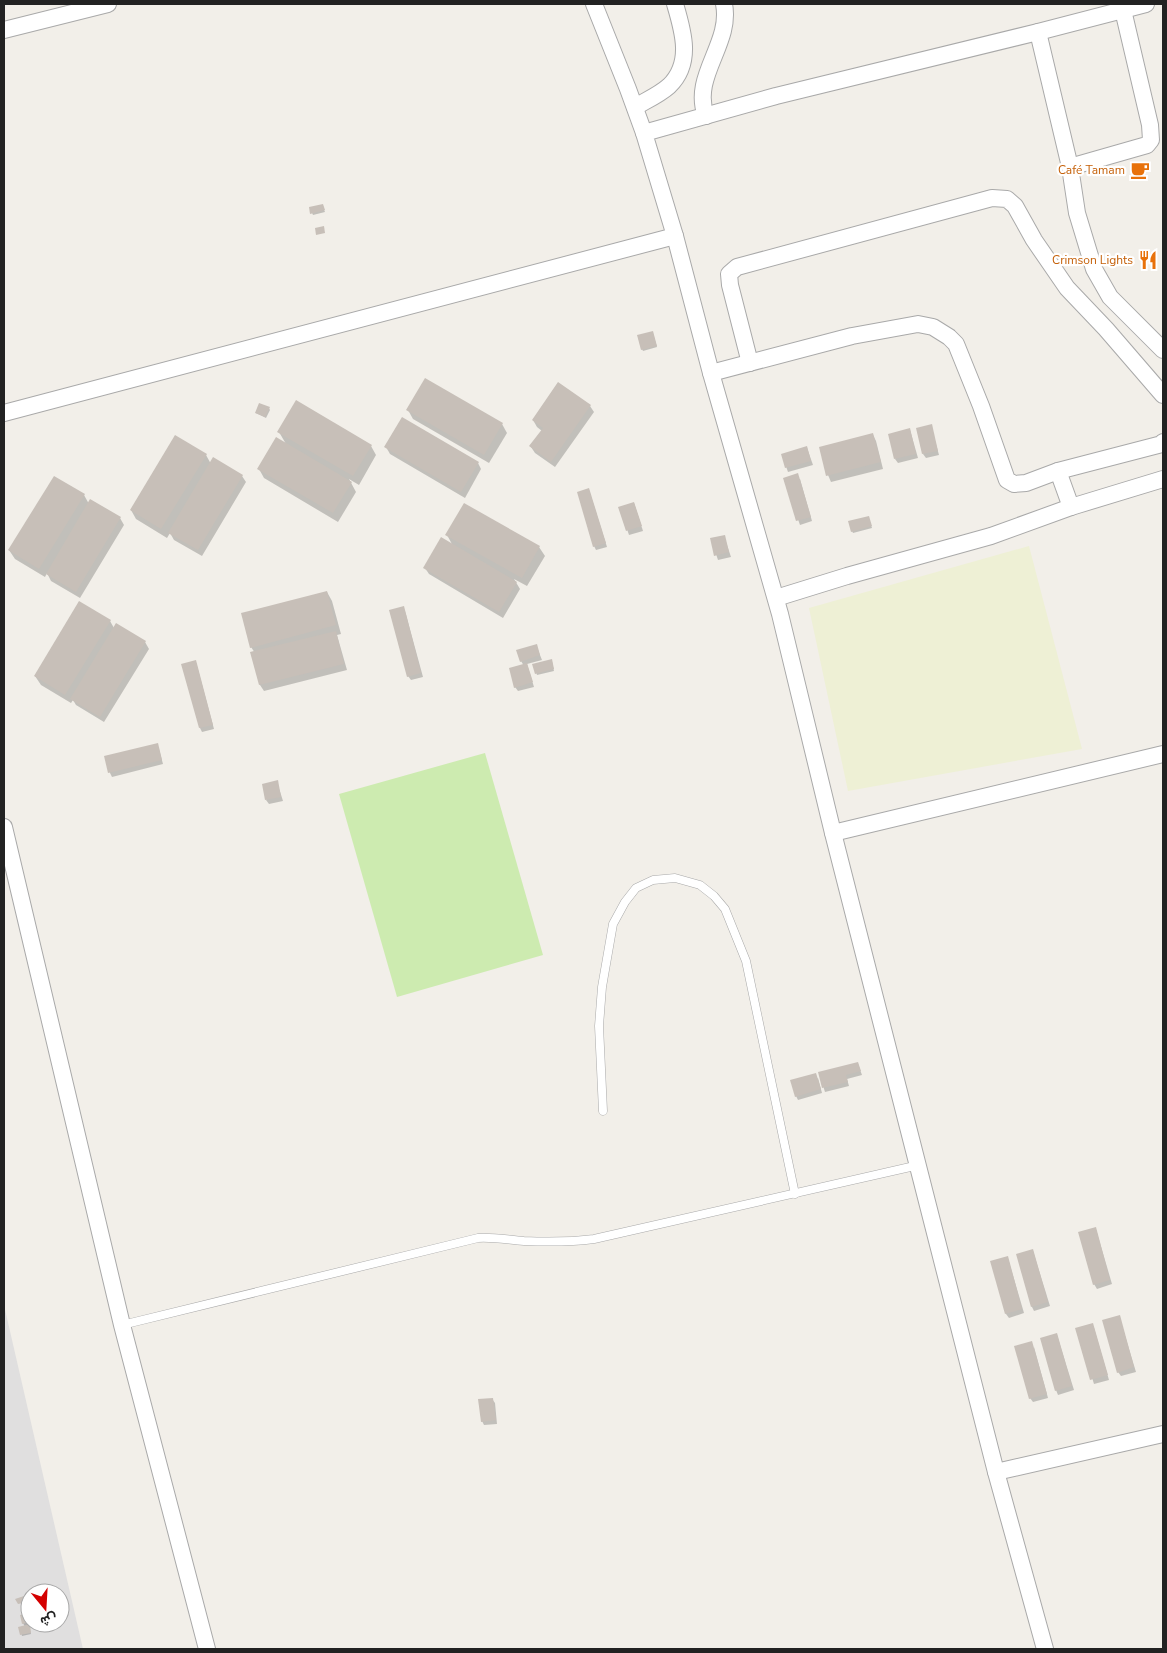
<svg xmlns="http://www.w3.org/2000/svg" width="1167" height="1653" viewBox="0 0 1167 1653" font-family="'Nunito Sans',Vazirmatn,sans-serif">
  <style>
    .residential { fill: #e0dfdf; fill-rule: evenodd }
    .farmland { fill: #eef0d5 }
    .grass { fill: #cdebb0 }
    .shadow { fill: #0003 }
    .building { fill: #c7bfb8 }
    .lines { fill: none; stroke-linecap: round; stroke-linejoin: round }
    .service-casing { stroke: #a9a9a9; stroke-width: 9 }
    .minor-casing { stroke: #a9a9a9; stroke-width: 18 }
    .service { stroke: #fff; stroke-width: 8 }
    .minor { stroke: #fff; stroke-width: 16 }
    .labels { text-anchor: middle; stroke-width: 4.5; stroke-linejoin: round; paint-order: stroke }
    .food-label { font-size: 12px; fill: #c56008; stroke: #fff; text-anchor: end }
  </style>
  <rect width="100%" height="100%" fill="#f2efe9"/>
  <path class="residential" d="M4,1305L83,1649H4ZM30,1593H60V1623H30Z"/>
  <polygon class="farmland" points="1029,546 1082,749 848,791 809,608"/>
  <polygon class="grass" points="485,753 543,955 397,997 339,794"/>
  <g class="shadow">
    <polygon points="323,207 325,212 313,215 310,208"/>
    <polygon points="653,334 657,347 643,351 642,349"/>
    <polygon points="590,406 594,412 555,467 535,453 531,447 542,431 537,427 533,420"/>
    <polygon points="269,408 270,410 266,418 256,413"/>
    <polygon points="408,410 502,424 507,433 489,463 413,419"/>
    <polygon points="931,426 939,455 926,458 923,454"/>
    <polygon points="910,430 918,458 898,463 895,459"/>
    <polygon points="279,432 371,446 376,455 359,485 349,479 356,492 338,522 264,478 259,469 286,444"/>
    <polygon points="873,435 876,441 883,469 831,482 828,475"/>
    <polygon points="386,447 478,463 481,469 465,498 390,454"/>
    <polygon points="807,448 813,465 788,472 782,455"/>
    <polygon points="206,455 211,464 242,476 246,482 202,556 174,540 170,533 167,538 136,519 131,510"/>
    <polygon points="784,479 800,479 812,521 800,525"/>
    <polygon points="589,490 607,547 596,550 594,546"/>
    <polygon points="84,495 89,504 120,518 124,525 80,598 51,581 47,573 45,577 15,559 9,550"/>
    <polygon points="634,503 643,531 629,535 620,508"/>
    <polygon points="464,504 539,547 545,556 527,586 514,579 520,589 503,618 429,574 425,568 453,546 447,535"/>
    <polygon points="869,519 872,528 853,533 852,531"/>
    <polygon points="724,536 731,557 718,560 711,539"/>
    <polygon points="327,592 332,601 341,634 337,635 347,670 264,691 260,685 255,653 251,647"/>
    <polygon points="405,611 423,677 411,680 408,676"/>
    <polygon points="110,621 114,628 145,642 149,649 104,722 76,705 73,700 71,703 41,685 35,676"/>
    <polygon points="536,645 542,660 527,664 534,687 518,691 515,687 524,666 521,661"/>
    <polygon points="552,662 554,671 537,675 534,665"/>
    <polygon points="183,665 197,666 214,729 202,732 200,728"/>
    <polygon points="159,749 163,764 112,777 110,773 106,757"/>
    <polygon points="277,782 283,801 269,804 266,800"/>
    <polygon points="858,1064 862,1075 847,1079 849,1086 825,1092 819,1073"/>
    <polygon points="818,1078 822,1093 798,1100 796,1096"/>
    <polygon points="1097,1233 1112,1284 1097,1289 1094,1284"/>
    <polygon points="1033,1251 1050,1306 1034,1311 1032,1307"/>
    <polygon points="1009,1262 1024,1313 1009,1318 1006,1314"/>
    <polygon points="1119,1316 1136,1372 1121,1376 1118,1372"/>
    <polygon points="1077,1328 1094,1328 1109,1380 1094,1384"/>
    <polygon points="1057,1335 1074,1390 1058,1395 1056,1390"/>
    <polygon points="1034,1347 1048,1398 1033,1402 1030,1398"/>
    <polygon points="492,1399 495,1403 497,1424 484,1425 482,1421"/>
    <polygon points="29,1616 31,1623 28,1624 31,1634 22,1636 20,1628 25,1627 23,1623"/>
  </g>
  <g class="building">
    <polygon points="323,204 325,210 310,214 309,207"/>
    <polygon points="324,226 325,233 316,235 315,228"/>
    <polygon points="653,331 657,346 641,350 637,335"/>
    <polygon points="425,378 503,423 484,455 406,410"/>
    <polygon points="558,382 591,405 551,462 529,446 543,428 532,420"/>
    <polygon points="296,400 372,445 353,476 277,432"/>
    <polygon points="259,403 270,407 265,417 255,413"/>
    <polygon points="402,417 479,462 461,492 384,447"/>
    <polygon points="932,424 938,451 922,454 916,428"/>
    <polygon points="910,428 916,454 894,459 888,434"/>
    <polygon points="873,433 881,462 826,476 819,447"/>
    <polygon points="175,435 207,454 161,529 130,510"/>
    <polygon points="276,437 352,482 333,513 257,469"/>
    <polygon points="807,446 811,461 785,468 781,454"/>
    <polygon points="213,457 243,475 198,550 168,533"/>
    <polygon points="798,473 811,517 796,521 783,478"/>
    <polygon points="54,476 85,494 39,569 8,550"/>
    <polygon points="589,488 606,543 593,547 577,492"/>
    <polygon points="90,499 121,517 76,592 46,574"/>
    <polygon points="634,502 642,526 626,531 618,507"/>
    <polygon points="464,503 540,546 522,578 445,535"/>
    <polygon points="869,516 872,526 851,532 848,521"/>
    <polygon points="725,535 729,552 714,556 710,538"/>
    <polygon points="441,537 517,582 499,612 423,568"/>
    <polygon points="327,591 336,625 250,648 241,613"/>
    <polygon points="79,601 111,620 65,695 34,676"/>
    <polygon points="404,606 421,673 407,677 389,610"/>
    <polygon points="116,623 146,641 100,717 70,699"/>
    <polygon points="336,631 344,664 259,685 250,652"/>
    <polygon points="537,644 540,655 520,662 516,650"/>
    <polygon points="552,659 554,669 535,674 532,664"/>
    <polygon points="196,660 213,725 199,728 181,664"/>
    <polygon points="527,663 533,682 514,688 509,668"/>
    <polygon points="158,743 162,760 108,773 104,756"/>
    <polygon points="278,780 281,797 265,800 262,784"/>
    <polygon points="858,1062 861,1071 846,1075 848,1082 822,1088 818,1072"/>
    <polygon points="816,1073 821,1089 795,1097 790,1080"/>
    <polygon points="1096,1227 1110,1280 1093,1285 1078,1232"/>
    <polygon points="1033,1249 1048,1302 1031,1307 1016,1254"/>
    <polygon points="1008,1256 1022,1309 1005,1314 990,1261"/>
    <polygon points="1120,1315 1134,1367 1117,1373 1102,1320"/>
    <polygon points="1093,1323 1108,1375 1090,1380 1075,1328"/>
    <polygon points="1057,1333 1072,1386 1055,1391 1040,1338"/>
    <polygon points="1032,1341 1047,1394 1029,1399 1014,1346"/>
    <polygon points="493,1398 496,1420 481,1422 478,1399"/>
    <polygon points="30,1594 30,1611 27,1611 23,1603 18,1604 15,1599"/>
    <polygon points="29,1613 30,1622 22,1624 20,1615"/>
    <polygon points="30,1624 31,1633 20,1635 18,1627"/>
  </g>
  <g class="lines">
    <g class="service-casing">
      <g id="service">
        <polyline points="603,1111 599,1026 602,987 613,924 625,902 636,888 653,880 675,878 700,885 714,896 725,909 746,961 795,1194"/>
        <path d="M122,1325L478,1238C494,1237 509,1240 524,1241C548,1242 571,1242 594,1239L919,1165"/>
      </g>
    </g>
    <g class="minor-casing">
      <g id="minor">
        <polyline points="594,4 628,89 644,133"/>
        <polyline points="4,30 108,4"/>
        <polyline points="1038,32 1070,167 1077,213 1094,269 1110,297 1163,350"/>
        <path d="M635,107C645,101 659,95 669,86C693,63 683,31 675,4"/>
        <path d="M706,116C691,76 732,44 724,4"/>
        <polyline points="1070,167 1147,145 1151,140 1150,125 1123,10"/>
        <polyline points="750,363 730,285 729,274 737,267 992,198 1007,199 1015,206 1034,240 1067,288 1106,329 1163,395"/>
        <polyline points="711,373 852,336 918,324 933,327 949,337 956,344 981,406 1007,480 1014,484 1026,483 1058,471 1162,444 1163,442"/>
        <polyline points="4,413 675,236"/>
        <polyline points="1058,471 1071,507"/>
        <polyline points="776,598 847,576 991,536 1071,507 1163,479"/>
        <polyline points="4,827 122,1325 207,1649"/>
        <polyline points="833,833 1163,754"/>
        <polyline points="996,1472 1163,1434"/>
        <polyline points="1045,1649 996,1472 833,833 780,614 711,373 675,236 644,133 776,96 1038,32 1146,4"/>
      </g>
    </g>
    <use href="#service" class="service"/>
    <use href="#minor" class="minor"/>
  </g>
  <defs>
    <g id="cafe-bare" transform="scale(1.5)"><path d="M-5.5-4.5H6V0H3Q3 3.5 0 3.5H-2.5Q-5.5 3.5-5.5 0ZM3-3.2v2h1.7v-2ZM-6 4.5H4V6H-6Z" fill="#e8710a" stroke="#fff" stroke-width="2.5" paint-order="stroke"/></g>
    <g id="restaurant-bare" transform="scale(1.5)"><path d="M-5-6h1v4h1v-4h1v4h1v-4h1v5L-1.5 .5V6h-2V.5L-5-1ZM5-6V6H3V1.5H1.5Q1.5-4 5-6Z" fill="#e8710a" stroke="#fff" stroke-width="2.5" paint-order="stroke"/></g>
  </defs>
  <g fill-rule="evenodd">
    <use href="#cafe-bare" x="1140" y="170"/>
    <use href="#restaurant-bare" x="1148" y="260"/>
  </g>
  <g class="labels">
    <g class="food-label">
      <text x="1125" y="174">Café Tamam</text>
      <text x="1133" y="264">Crimson Lights</text>
    </g>
  </g>
  <rect width="1167" height="1653" fill="none" stroke="#222222" stroke-width="10"/>
  <g transform="translate(45 1608) rotate(162)"><circle r="24" fill="#ffffff" stroke="#a7a7a7"/>
  <path d="M0-4L9 19L0 12L-9 19Z" fill="#d40000"/>
  <text y="-8" font-size="14" font-weight="bold" text-anchor="middle" fill="#222222">ش</text>
  </g>
</svg>
